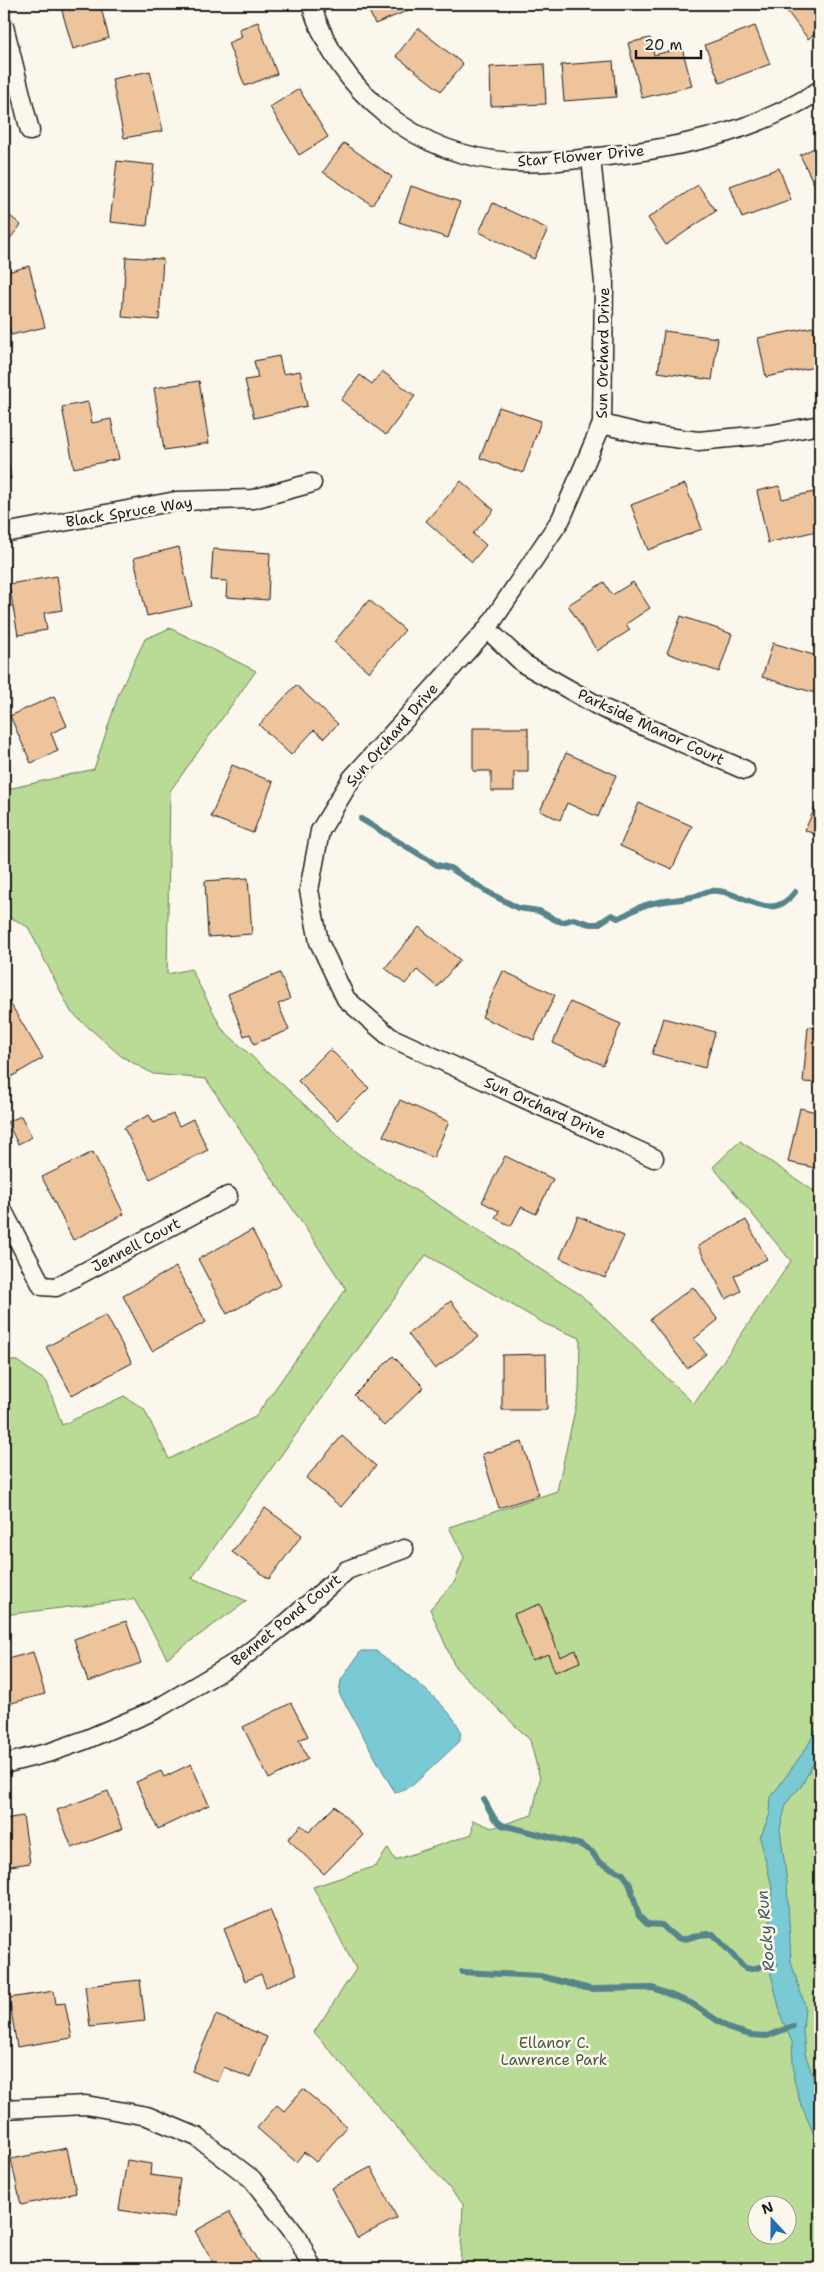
<svg xmlns="http://www.w3.org/2000/svg" width="824" height="2272" viewBox="0 0 824 2272" font-family="'Shantell Sans',sans-serif">
  <style>
    .green { fill: #b9db95; stroke: #6a7c58; fill-rule: evenodd }
    .water { fill: #7acad5; stroke: #54848b }
    .lines { fill: none; stroke-linecap: round; stroke-linejoin: round }
    .stream { stroke: #54848b; stroke-width: 6 }
    .building { fill: #eec49d; stroke: #1c1c1c }
    .street-casing { stroke: #1c1c1c; stroke-width: 21 }
    .street { stroke: #fbf7ec; stroke-width: 18 }
    .labels { text-anchor: middle; stroke-width: 5; stroke-linejoin: round; paint-order: stroke }
    .street-label { font-size: 15px; fill: #1c1c1c; stroke: #fbf7ec }
    .park-label { font-size: 15px; fill: #4b5540; stroke: #fbf7ec }
    .water-label { font-size: 16px; font-style: italic; fill: #3d595d; stroke: #fbf7ec }
  </style>
  <rect width="100%" height="100%" fill="#fbf7ec"/>
  <filter id="ink" filterUnits="userSpaceOnUse"><feTurbulence type="fractalNoise" baseFrequency=".02" numOctaves="2"/><feDisplacementMap in="SourceGraphic" scale="10" xChannelSelector="R" yChannelSelector="G"/><feConvolveMatrix kernelMatrix="1 2 1 2 8 2 1 2 1" color-interpolation-filters="sRGB"/></filter>
  <g filter="url(#ink)">
    <path class="green" d="M170,628L256,671L170,791L167,974L191,969L222,1029L357,1153L581,1295L694,1404L791,1261L713,1167L740,1141L820,1195V2268H460L463,2204L314,2032L356,1969L313,1887L376,1866L388,1848L395,1860L472,1834L473,1820L492,1828L532,1815L540,1779L530,1740L455,1667L430,1609L455,1581L464,1557L449,1527L557,1491L579,1392L580,1338L545,1324L426,1255L192,1578L247,1601L167,1658L134,1599L4,1615V1360L17,1361L47,1382L62,1425L124,1396L144,1409L169,1459L255,1417L346,1289L206,1079L153,1074L121,1056L71,1012L28,927L4,914V790L94,769L119,693L145,639ZM756,2204H786V2234H756Z"/>
    <g class="water">
      <path d="M361,1651H376C397,1666 451,1706 460,1730C461,1733 460,1738 460,1741L413,1785L395,1793L339,1693L341,1680Z"/>
      <polygon points="820,1728 820,1750 801,1787 792,1795 786,1804 780,1829 787,1882 791,1962 805,2006 803,2030 805,2053 811,2071 820,2093 820,2148 800,2102 794,2080 792,2042 782,2019 768,1962 772,1887 760,1838 770,1814 771,1797 807,1747 815,1732"/>
    </g>
    <g class="lines">
      <g class="stream">
        <path d="M361,819L437,865L450,868L491,894L518,908L539,911L556,920L563,922L573,919L590,924H598L612,915L618,918C627,915 634,909 643,906C657,900 676,901 692,897C698,896 704,892 710,891C740,887 769,927 795,892"/>
        <path d="M484,1800L494,1818L502,1825L581,1845L592,1852L599,1862L623,1874L629,1882L639,1916L647,1924L662,1925C688,1952 685,1932 713,1934L745,1968L752,1969L775,1963"/>
        <polyline points="462,1972 540,1976 590,1989 653,1988 691,2003 730,2029 751,2035 767,2036 793,2026"/>
      </g>
    </g>
    <g class="building">
      <polygon points="60,4 100,4 109,38 73,49"/>
      <polygon points="366,4 404,4 407,11 375,24"/>
      <polygon points="789,4 820,4 820,30 808,39 784,7"/>
      <polygon points="258,22 277,74 245,86 228,43 242,37 239,29"/>
      <polygon points="755,26 770,64 720,83 705,45"/>
      <polygon points="418,28 463,64 441,91 396,56"/>
      <polygon points="650,38 654,55 682,48 692,86 642,98 628,43"/>
      <polygon points="613,61 616,97 564,101 561,65"/>
      <polygon points="544,64 546,104 491,106 490,67"/>
      <polygon points="150,71 163,131 124,138 112,79"/>
      <polygon points="299,89 328,137 299,155 270,107"/>
      <polygon points="344,143 392,177 372,205 323,172"/>
      <polygon points="820,145 820,191 818,192 800,155"/>
      <polygon points="117,161 154,165 147,226 110,222"/>
      <polygon points="779,168 791,200 742,218 730,186"/>
      <polygon points="698,185 716,211 666,245 648,218"/>
      <polygon points="411,186 460,202 448,238 399,222"/>
      <polygon points="493,203 548,229 534,259 479,232"/>
      <polygon points="4,211 21,225 7,242 4,240"/>
      <polygon points="126,257 163,259 159,320 122,317"/>
      <polygon points="29,266 45,327 11,335 4,306 4,273"/>
      <polygon points="813,327 820,366 766,377 758,338"/>
      <polygon points="664,331 718,338 712,380 658,372"/>
      <polygon points="279,356 283,374 300,371 307,406 254,418 245,380 258,378 254,361"/>
      <polygon points="382,371 415,396 386,435 341,400 360,375 372,384"/>
      <polygon points="199,381 209,443 164,450 154,388"/>
      <polygon points="88,402 92,423 111,419 119,459 74,468 62,407"/>
      <polygon points="499,407 541,421 523,473 480,458"/>
      <polygon points="4,439 11,479 4,480"/>
      <polygon points="461,481 494,510 473,534 486,545 472,562 426,521"/>
      <polygon points="685,484 702,529 648,550 631,505"/>
      <polygon points="779,486 782,499 814,492 820,530 768,543 757,491"/>
      <polygon points="179,547 192,606 147,616 134,558"/>
      <polygon points="213,549 270,553 268,600 226,597 227,581 211,580"/>
      <polygon points="57,576 62,610 44,613 47,630 18,635 9,584"/>
      <polygon points="604,582 612,595 633,582 650,608 626,624 630,630 597,651 568,605"/>
      <polygon points="369,600 405,630 369,672 334,642"/>
      <polygon points="681,616 732,634 719,672 667,653"/>
      <polygon points="773,643 820,657 820,675 815,693 762,677"/>
      <polygon points="296,685 338,724 324,738 314,730 291,755 259,725"/>
      <polygon points="54,696 67,726 51,733 58,751 31,763 10,716"/>
      <polygon points="473,728 528,728 528,772 514,772 514,791 491,791 491,771 473,771"/>
      <polygon points="566,753 616,775 598,817 567,803 560,820 540,811"/>
      <polygon points="232,765 273,782 253,833 211,817"/>
      <polygon points="820,796 820,837 805,830"/>
      <polygon points="639,803 692,826 672,869 620,846"/>
      <polygon points="248,878 252,934 208,937 205,881"/>
      <polygon points="419,927 460,960 437,987 417,970 405,984 385,968"/>
      <polygon points="503,971 555,995 534,1040 482,1017"/>
      <polygon points="280,973 290,999 278,1004 289,1030 254,1044 250,1034 244,1036 228,994"/>
      <polygon points="570,1002 621,1024 603,1065 553,1043"/>
      <polygon points="10,1003 43,1058 4,1081 4,1006"/>
      <polygon points="663,1018 715,1032 705,1068 652,1054"/>
      <polygon points="808,1027 820,1028 820,1083 803,1082"/>
      <polygon points="330,1049 369,1088 337,1120 298,1081"/>
      <polygon points="400,1100 449,1122 433,1158 383,1136"/>
      <polygon points="800,1108 820,1113 820,1169 788,1162"/>
      <polygon points="173,1114 179,1126 193,1119 208,1150 150,1179 124,1128 149,1115 154,1123"/>
      <polygon points="21,1116 32,1137 18,1144 7,1122"/>
      <polygon points="93,1152 124,1214 73,1240 42,1177"/>
      <polygon points="505,1156 553,1179 536,1214 521,1207 511,1226 495,1218 499,1211 482,1202"/>
      <polygon points="578,1216 624,1236 605,1278 560,1258"/>
      <polygon points="746,1220 767,1259 734,1276 741,1291 726,1299 698,1246"/>
      <polygon points="252,1230 281,1285 227,1314 198,1259"/>
      <polygon points="176,1267 206,1322 152,1351 123,1296"/>
      <polygon points="693,1287 718,1320 694,1339 706,1354 687,1368 650,1319"/>
      <polygon points="451,1301 478,1337 435,1369 408,1334"/>
      <polygon points="106,1315 132,1363 72,1395 46,1347"/>
      <polygon points="546,1354 547,1410 502,1410 502,1355"/>
      <polygon points="393,1356 424,1387 384,1426 354,1395"/>
      <polygon points="342,1436 376,1466 341,1507 306,1478"/>
      <polygon points="522,1442 539,1495 499,1508 482,1454"/>
      <polygon points="265,1508 302,1535 269,1579 232,1552"/>
      <polygon points="540,1604 560,1657 576,1650 580,1662 555,1672 548,1654 532,1660 514,1614"/>
      <polygon points="126,1621 141,1663 88,1682 74,1639"/>
      <polygon points="33,1652 45,1694 4,1705 4,1660"/>
      <polygon points="291,1703 308,1736 299,1740 308,1759 269,1779 243,1727"/>
      <polygon points="191,1764 209,1805 158,1829 136,1782 161,1771 164,1777"/>
      <polygon points="108,1791 122,1829 72,1848 57,1810"/>
      <polygon points="335,1806 363,1835 324,1874 288,1839 301,1825 309,1832"/>
      <polygon points="23,1816 30,1863 4,1867 4,1819"/>
      <polygon points="270,1910 297,1974 266,1987 261,1974 245,1981 224,1929"/>
      <polygon points="140,1980 145,2021 90,2027 85,1986"/>
      <polygon points="54,1991 56,2004 65,2003 72,2038 17,2047 9,1998"/>
      <polygon points="216,2015 267,2037 250,2078 224,2067 218,2082 192,2071"/>
      <polygon points="303,2089 347,2127 316,2162 304,2152 296,2162 257,2128 277,2105 284,2111"/>
      <polygon points="67,2148 76,2193 21,2205 11,2159"/>
      <polygon points="127,2160 151,2164 150,2175 180,2179 174,2218 119,2210"/>
      <polygon points="371,2167 397,2218 357,2238 331,2188"/>
      <polygon points="229,2212 262,2268 216,2268 195,2231"/>
      <polygon points="420,2262 421,2268 379,2268"/>
    </g>
    <g class="lines">
      <g class="street-casing">
        <g id="street">
          <path d="M311,4C339,93 417,156 511,162C549,164 587,158 624,154C694,144 760,129 820,90"/>
          <polyline points="4,26 30,131"/>
          <polyline points="591,158 604,283 602,424 561,519 487,629 352,778 320,831 309,890 319,942 346,999 390,1037 654,1158"/>
          <polyline points="602,424 643,434 698,441 773,434 820,425"/>
          <polyline points="4,533 176,501 253,499 312,483"/>
          <polyline points="487,629 524,664 602,708 745,770"/>
          <polyline points="4,1213 42,1286 56,1287 228,1196"/>
          <polyline points="4,1764 51,1752 85,1740 155,1710 238,1661 288,1622 347,1570 404,1549"/>
          <polyline points="4,2109 86,2105 147,2116 197,2137 252,2179 298,2238 312,2268"/>
        </g>
      </g>
      <use href="#street" class="street"/>
    </g>
  </g>
  <g class="labels">
    <g class="street-label">
      <text transform="translate(581 156) rotate(-5)" y="5">Star Flower Drive</text>
      <text transform="translate(603 353) rotate(-89)" y="5">Sun Orchard Drive</text>
      <text transform="translate(129 512) rotate(-9)" y="5">Black Spruce Way</text>
      <text transform="translate(651 727) rotate(25)" y="5">Parkside Manor Court</text>
      <text transform="translate(392 735) rotate(-49)" y="5">Sun Orchard Drive</text>
      <text transform="translate(545 1108) rotate(24)" y="5">Sun Orchard Drive</text>
      <text transform="translate(136 1245) rotate(-28)" y="5">Jennell Court</text>
      <text transform="translate(286 1620) rotate(-39)" y="5">Bennet Pond Court</text>
    </g>
    <g class="park-label">
      <text x="554" y="2048">Ellanor C.<tspan x="554" dy="17">Lawrence Park</tspan></text>
    </g>
    <g class="water-label">
      <text transform="translate(765 1931) rotate(-95)" y="6">Rocky Run</text>
    </g>
  </g>
  <rect width="824" height="2272" fill="none" stroke="#fbf7ec" stroke-width="20"/>
  <rect x="10" y="10" width="804" height="2252" fill="none" stroke="#1c1c1c" stroke-width="2" filter="url(#ink)"/>
  <g transform="translate(772 2220) rotate(339)"><circle r="24" fill="#fbf7ec" stroke="#a29f99"/>
  <path d="M0-4L9 19L0 12L-9 19Z" fill="#1f6fb2"/>
  <text y="-8" font-size="14" font-weight="bold" text-anchor="middle" fill="#1c1c1c">N</text>
  </g>
  <path d="M636 50v8h65v-8" fill="none" stroke="#1c1c1c" stroke-width="2.5"/>
  <text x="644" y="50" font-size="15" fill="#1c1c1c" stroke="#fbf7ec" stroke-width="4" paint-order="stroke">20 m</text>
</svg>
